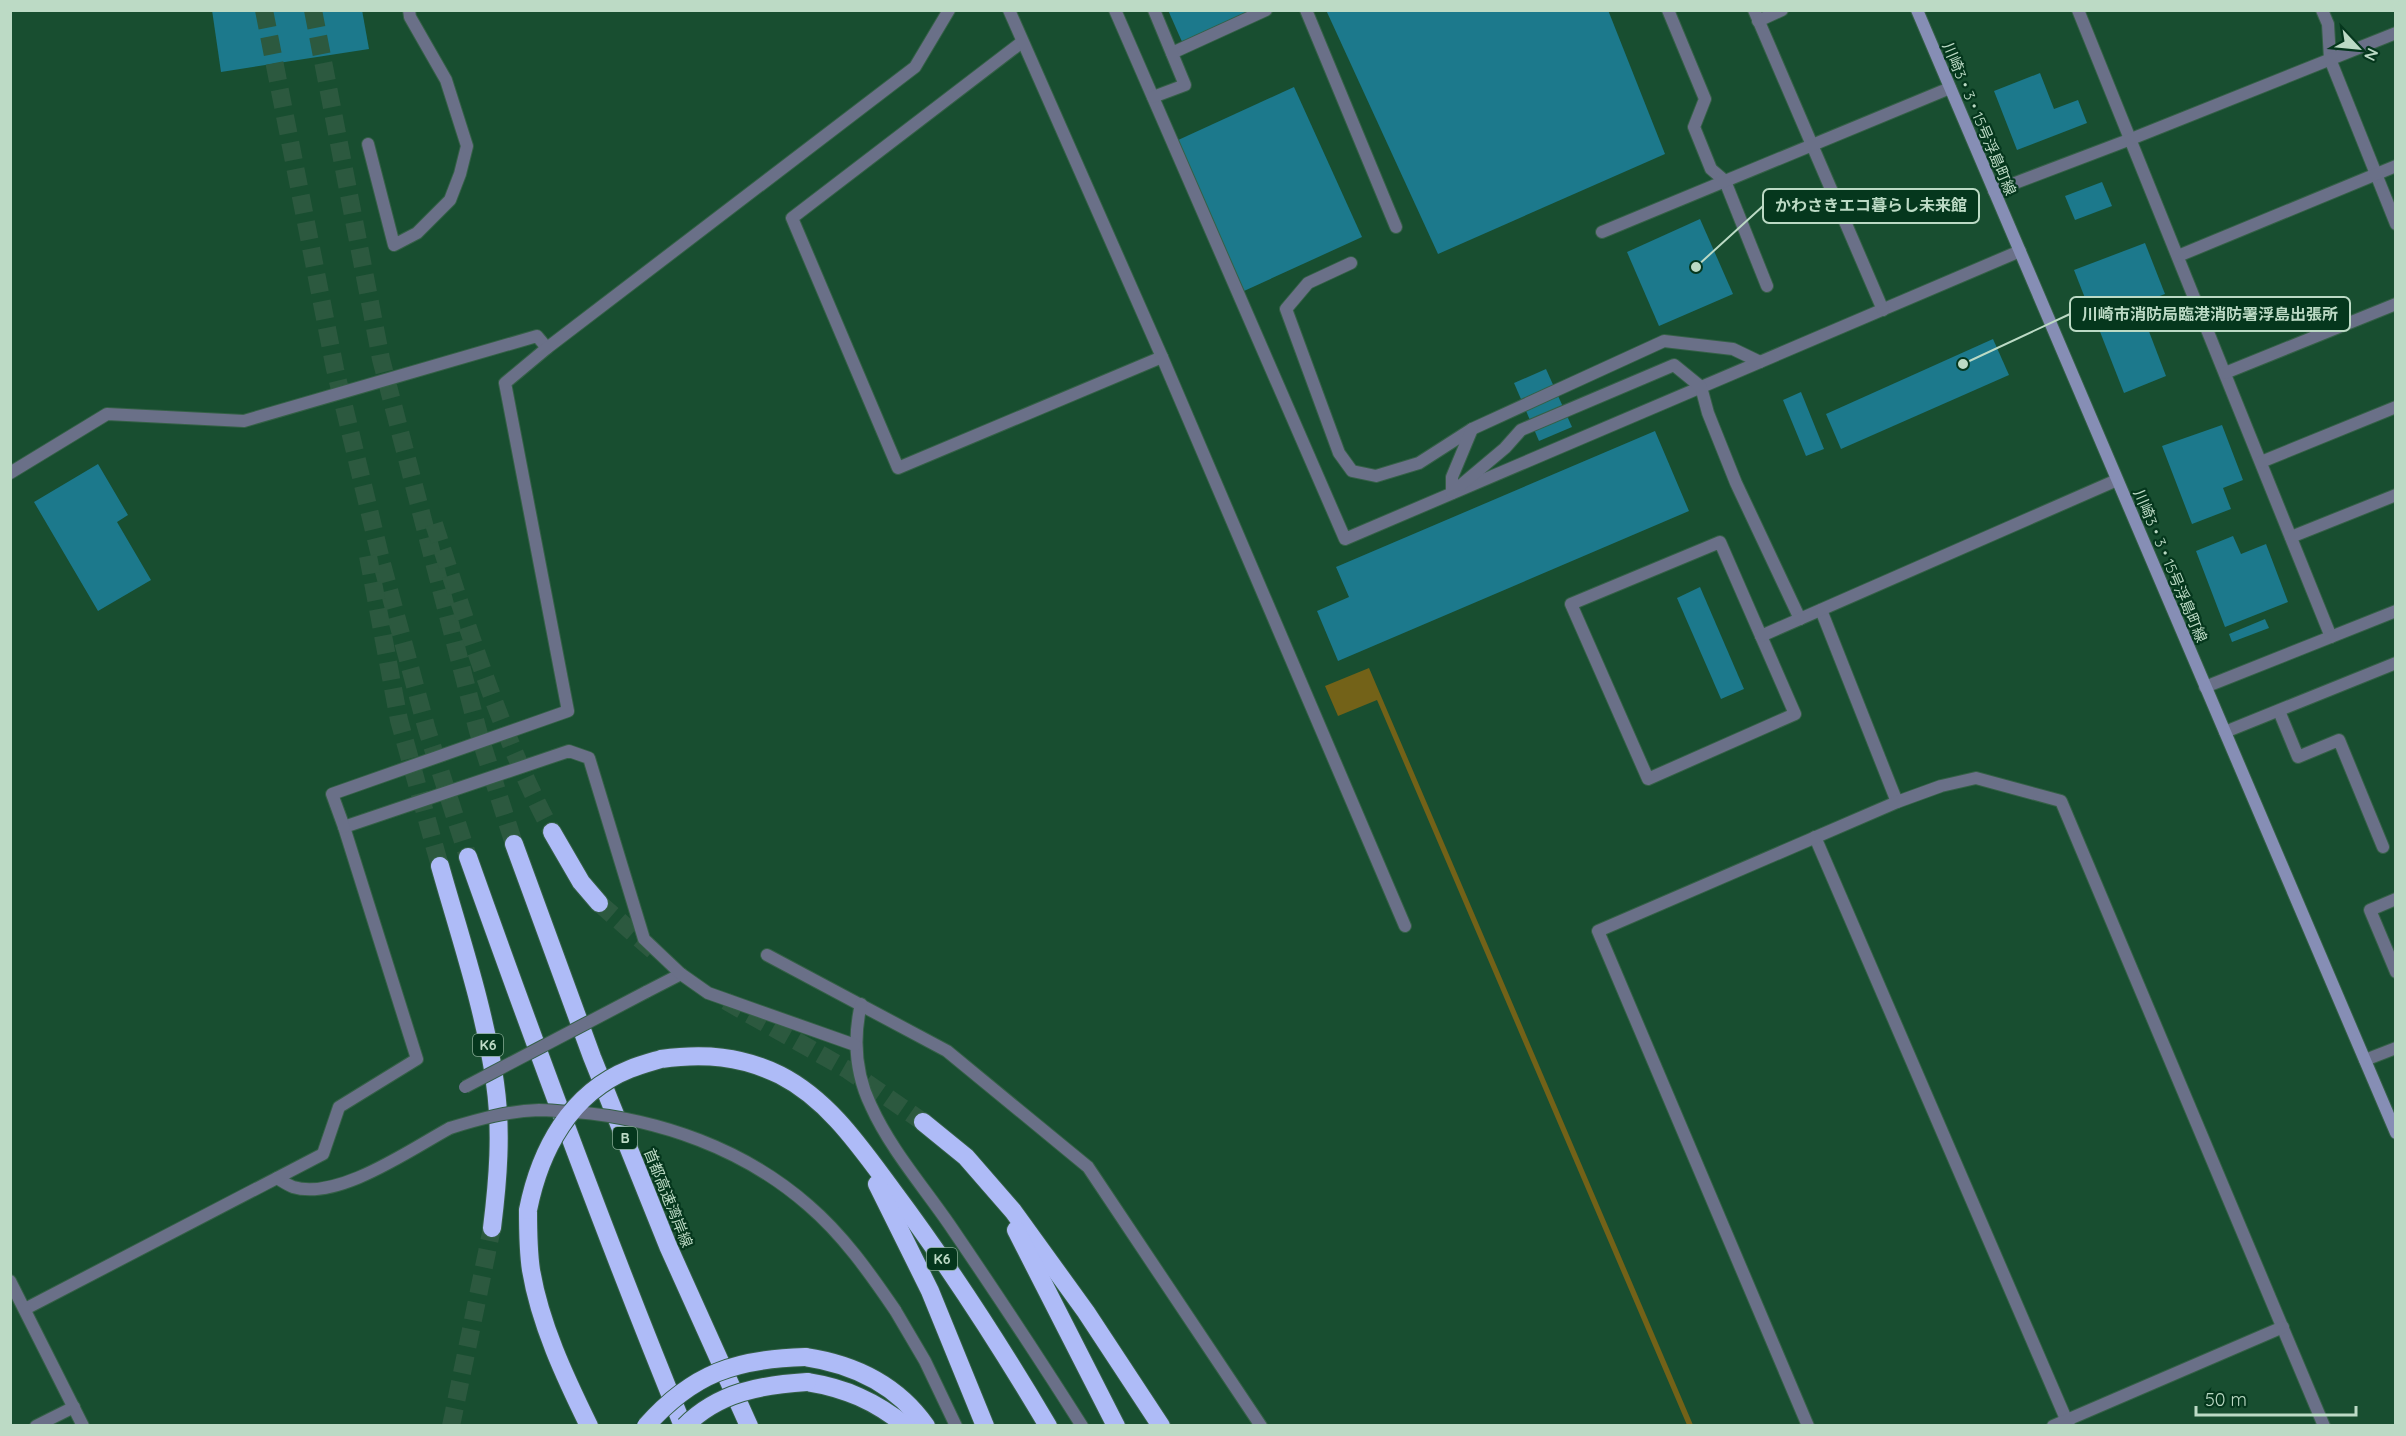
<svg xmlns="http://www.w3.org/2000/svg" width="2406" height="1436" viewBox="0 0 2406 1436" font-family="Quicksand,'Noto Sans JP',sans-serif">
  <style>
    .built { fill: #184e30 }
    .water { fill: #736218 }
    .building { fill: #1c798c }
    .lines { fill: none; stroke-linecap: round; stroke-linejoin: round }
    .highway-tunnel { stroke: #2c593f; stroke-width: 18; stroke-dasharray: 18 9; stroke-linecap: butt }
    .lane-casing { stroke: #356047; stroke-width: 14 }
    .street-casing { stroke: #356047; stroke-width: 14 }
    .secondary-casing { stroke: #356047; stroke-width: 14 }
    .highway-casing { stroke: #356047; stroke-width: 20 }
    .lane { stroke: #6a7088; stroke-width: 12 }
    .street { stroke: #6a7088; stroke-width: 12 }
    .secondary { stroke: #868eb5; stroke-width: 12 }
    .highway { stroke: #aebbf7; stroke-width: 18 }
    .lane-bridge-casing { stroke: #356047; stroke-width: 14; stroke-linecap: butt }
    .highway-bridge-casing { stroke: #356047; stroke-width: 20; stroke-linecap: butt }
    .lane-bridge { stroke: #6a7088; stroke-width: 12 }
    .highway-bridge { stroke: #aebbf7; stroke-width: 18 }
    .labels { text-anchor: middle; stroke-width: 4.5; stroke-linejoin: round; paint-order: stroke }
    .shield { fill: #05371d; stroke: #85a993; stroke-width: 1.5 }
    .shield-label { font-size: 14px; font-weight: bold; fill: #bcdac5 }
    .street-label { font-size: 15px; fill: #bcdac5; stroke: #05371d }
    .leader { fill: none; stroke: #bcdac5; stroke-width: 2 }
    .callout-dot { fill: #bcdac5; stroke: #05371d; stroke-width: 2 }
    .callout { fill: #05371d; stroke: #bcdac5; stroke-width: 2 }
    .callout-label { font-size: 16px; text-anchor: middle; font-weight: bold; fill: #bcdac5 }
  </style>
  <rect width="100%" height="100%" fill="#134227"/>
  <rect class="built" x="11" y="11" width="2384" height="1414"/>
  <polygon class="water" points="1369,668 1693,1425 1687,1425 1377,700 1338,716 1325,686"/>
  <g class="building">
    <polygon points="212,10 362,10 369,49 221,72"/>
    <polygon points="1168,10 1255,10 1183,44"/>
    <polygon points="1326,10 1608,10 1665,154 1438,254"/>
    <polygon points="2040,73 2054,109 2078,100 2087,123 2017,150 1994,91"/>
    <polygon points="1294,87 1362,237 1244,291 1176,141"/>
    <polygon points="2102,182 2112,206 2075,220 2065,196"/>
    <polygon points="1700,219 1733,294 1659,326 1627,252"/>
    <polygon points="2145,243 2165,294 2094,321 2074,270"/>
    <polygon points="2140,308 2166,376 2124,393 2097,324"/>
    <polygon points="1993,339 2009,375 1841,449 1826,414"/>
    <polygon points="1546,369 1572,427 1539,441 1514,383"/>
    <polygon points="1801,392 1824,449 1806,456 1783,400"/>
    <polygon points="2222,425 2243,480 2223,488 2231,509 2192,524 2162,446"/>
    <polygon points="1655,431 1689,511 1338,661 1317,611 1349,597 1336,567"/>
    <polygon points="98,464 128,515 117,522 151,580 98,611 34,502"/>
    <polygon points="2233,536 2241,554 2266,544 2288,602 2225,627 2196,551"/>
    <polygon points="1700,587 1744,689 1721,699 1677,598"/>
    <polygon points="2265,619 2269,628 2232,642 2229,634"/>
  </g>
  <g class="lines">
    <g class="highway-tunnel">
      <polyline points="264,10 335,369 382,564 427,730 468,857"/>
      <polyline points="313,10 381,359 478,731 514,844"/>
      <path d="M434,524C468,628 500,734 552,832"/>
      <polyline points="368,556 399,720 440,866"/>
      <polyline points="599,903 656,953"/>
      <polyline points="726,1001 848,1070 923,1122"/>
      <polyline points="451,1426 492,1228"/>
    </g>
    <g class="lane-casing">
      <g id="lane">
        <polyline points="1115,10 1345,539 2020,251"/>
        <polyline points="1306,10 1396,227"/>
        <polyline points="1668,10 1705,99 1694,127 1711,169 1725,181 1767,286"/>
        <polyline points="1754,10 1883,310"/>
        <polyline points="2078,10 2331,637"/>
        <polyline points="2322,10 2328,24 2330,59 2396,224"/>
        <polyline points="1758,21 1782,10"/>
        <polyline points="1022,42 792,218 898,468 1162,357"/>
        <polyline points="1172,53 1266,10"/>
        <polyline points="1153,97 1185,85 1154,10"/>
        <polyline points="368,144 394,245 417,233 450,200 460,174 467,146 446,80 410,17 409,10"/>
        <polyline points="1994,191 2131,139 2396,33"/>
        <polyline points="1602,232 1950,88"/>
        <polyline points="2178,256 2396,166"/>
        <polyline points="1351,263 1308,283 1286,309 1339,453 1352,471 1376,476 1419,463 1472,429 1664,341 1733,349 1760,362"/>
        <polyline points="2225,373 2396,304"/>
        <polyline points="2261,462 2396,407"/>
        <polyline points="10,473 107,414 244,421 537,336 547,348"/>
        <polyline points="1461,485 1505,448 1521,430 1674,365 1701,387 1708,413 1736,483 1800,619"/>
        <polyline points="1452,493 1452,477 1472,429"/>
        <polyline points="2291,537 2396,495"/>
        <polygon points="1720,542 1795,714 1648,779 1571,604"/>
        <polyline points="1821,610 1897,802"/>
        <polyline points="1761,636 2117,480"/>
        <polyline points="2205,687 2396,611"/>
        <polyline points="2279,711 2298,757 2339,740 2383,847"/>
        <polyline points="2225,732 2396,663"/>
        <polyline points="1815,837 2069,1426"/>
        <polyline points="2396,899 2370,910 2396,972"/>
        <polyline points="767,955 947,1051 1088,1167 1261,1426"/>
        <polyline points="646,992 681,974"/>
        <path d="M861,1004C853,1039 855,1073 871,1106C890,1148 922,1185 949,1224C994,1290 1039,1358 1082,1426"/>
        <polyline points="2365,1060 2396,1048"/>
        <path d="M277,1178C282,1181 288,1185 293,1187C338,1201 411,1149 450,1128"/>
        <polyline points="25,1309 323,1154 339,1107 417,1059 344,827 569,751 589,758 644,939 681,974 708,993 855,1045"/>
        <polyline points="895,1310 925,1361 956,1426"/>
        <polyline points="36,1426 74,1407"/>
        <polyline points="1808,1426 1598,931 1897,802 1941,786 1976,778 2061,801 2324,1426"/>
        <polyline points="2053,1426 2283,1327"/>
      </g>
    </g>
    <g class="street-casing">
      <g id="street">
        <polyline points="1009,10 1162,357 1405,926"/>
        <polyline points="344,827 332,794 568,711 505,383 547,348 915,67 949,10"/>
        <polyline points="10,1281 83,1426"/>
      </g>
    </g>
    <g class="secondary-casing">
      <polyline id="secondary" points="1917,10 2396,1133"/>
    </g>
    <g class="highway-casing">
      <g id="highway">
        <polyline points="552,832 581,882 599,903"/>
        <polyline points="514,844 592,1057 668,1246 749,1426"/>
        <path d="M468,857C536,1048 606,1238 683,1426"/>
        <path d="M440,866C460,937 485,1010 495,1083C502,1131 498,1180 492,1228"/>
        <path d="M661,1059C704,1053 741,1056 780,1075C829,1100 861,1148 893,1191C949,1266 1000,1345 1048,1426"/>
        <polyline points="923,1122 966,1157 1013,1211 1086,1312 1161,1426"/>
        <polyline points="877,1184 930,1291 985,1426"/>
        <path d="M528,1210C528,1230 528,1250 531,1270C540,1324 565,1377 589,1426"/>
        <polyline points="1016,1230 1116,1426"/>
        <path d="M805,1357C853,1364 897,1385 926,1426"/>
        <path d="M807,1382C845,1388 875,1401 906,1426"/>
      </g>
    </g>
    <use href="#lane" class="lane"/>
    <use href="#street" class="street"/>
    <use href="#secondary" class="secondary"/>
    <use href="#highway" class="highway"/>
    <g class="lane-bridge-casing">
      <g id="lane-bridge">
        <polyline points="465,1087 646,992"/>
        <path d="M450,1128C479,1119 508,1111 539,1110C551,1110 563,1112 575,1112C660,1119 744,1149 808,1205C843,1235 869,1272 895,1310"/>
      </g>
    </g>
    <g class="highway-bridge-casing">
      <g id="highway-bridge">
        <path d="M528,1210C540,1150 570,1093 630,1069C640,1065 651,1062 661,1059"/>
        <path d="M646,1426C693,1373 736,1359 805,1357"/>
        <path d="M685,1426C719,1392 761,1385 807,1382"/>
      </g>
    </g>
    <use href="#lane-bridge" class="lane-bridge"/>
    <use href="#highway-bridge" class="highway-bridge"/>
  </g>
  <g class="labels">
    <g class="shield">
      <rect x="473" y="1034" width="30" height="22" rx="4.5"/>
      <rect x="613" y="1127" width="24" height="22" rx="4.5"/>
      <rect x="927" y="1248" width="30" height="22" rx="4.5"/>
    </g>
    <g class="shield-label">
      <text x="488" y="1050">K6</text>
      <text x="625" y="1143">B</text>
      <text x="942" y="1264">K6</text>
    </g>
    <g class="street-label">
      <text transform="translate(1979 119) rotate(67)" y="5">川崎3・3・15号浮島町線</text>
      <text transform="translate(2170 566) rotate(67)" y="5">川崎3・3・15号浮島町線</text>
      <text transform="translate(668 1198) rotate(68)" y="5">首都高速湾岸線</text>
    </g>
  </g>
  <path class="leader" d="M1696 267L1763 206M1963 364L2070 314"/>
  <g class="callout-dot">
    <circle cx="1696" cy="267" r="6"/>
    <circle cx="1963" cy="364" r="6"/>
  </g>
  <g class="callout">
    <rect x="1763" y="189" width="216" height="34" rx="6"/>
    <rect x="2070" y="297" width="280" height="34" rx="6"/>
  </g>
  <g class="callout-label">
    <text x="1871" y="211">かわさきエコ暮らし未来館</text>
    <text x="2210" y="320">川崎市消防局臨港消防署浮島出張所</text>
  </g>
  <rect width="2406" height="1436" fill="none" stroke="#bcdac5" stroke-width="24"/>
  <g transform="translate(2358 48) rotate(116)" stroke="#05371d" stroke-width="4.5" paint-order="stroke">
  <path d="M0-4.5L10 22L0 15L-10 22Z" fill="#bcdac5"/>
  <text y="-9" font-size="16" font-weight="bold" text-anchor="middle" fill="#bcdac5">N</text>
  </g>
  <path d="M2196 1406v9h160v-9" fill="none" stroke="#bcdac5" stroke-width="3"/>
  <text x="2205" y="1406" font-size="18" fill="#bcdac5" stroke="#05371d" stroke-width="4.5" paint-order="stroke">50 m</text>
</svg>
